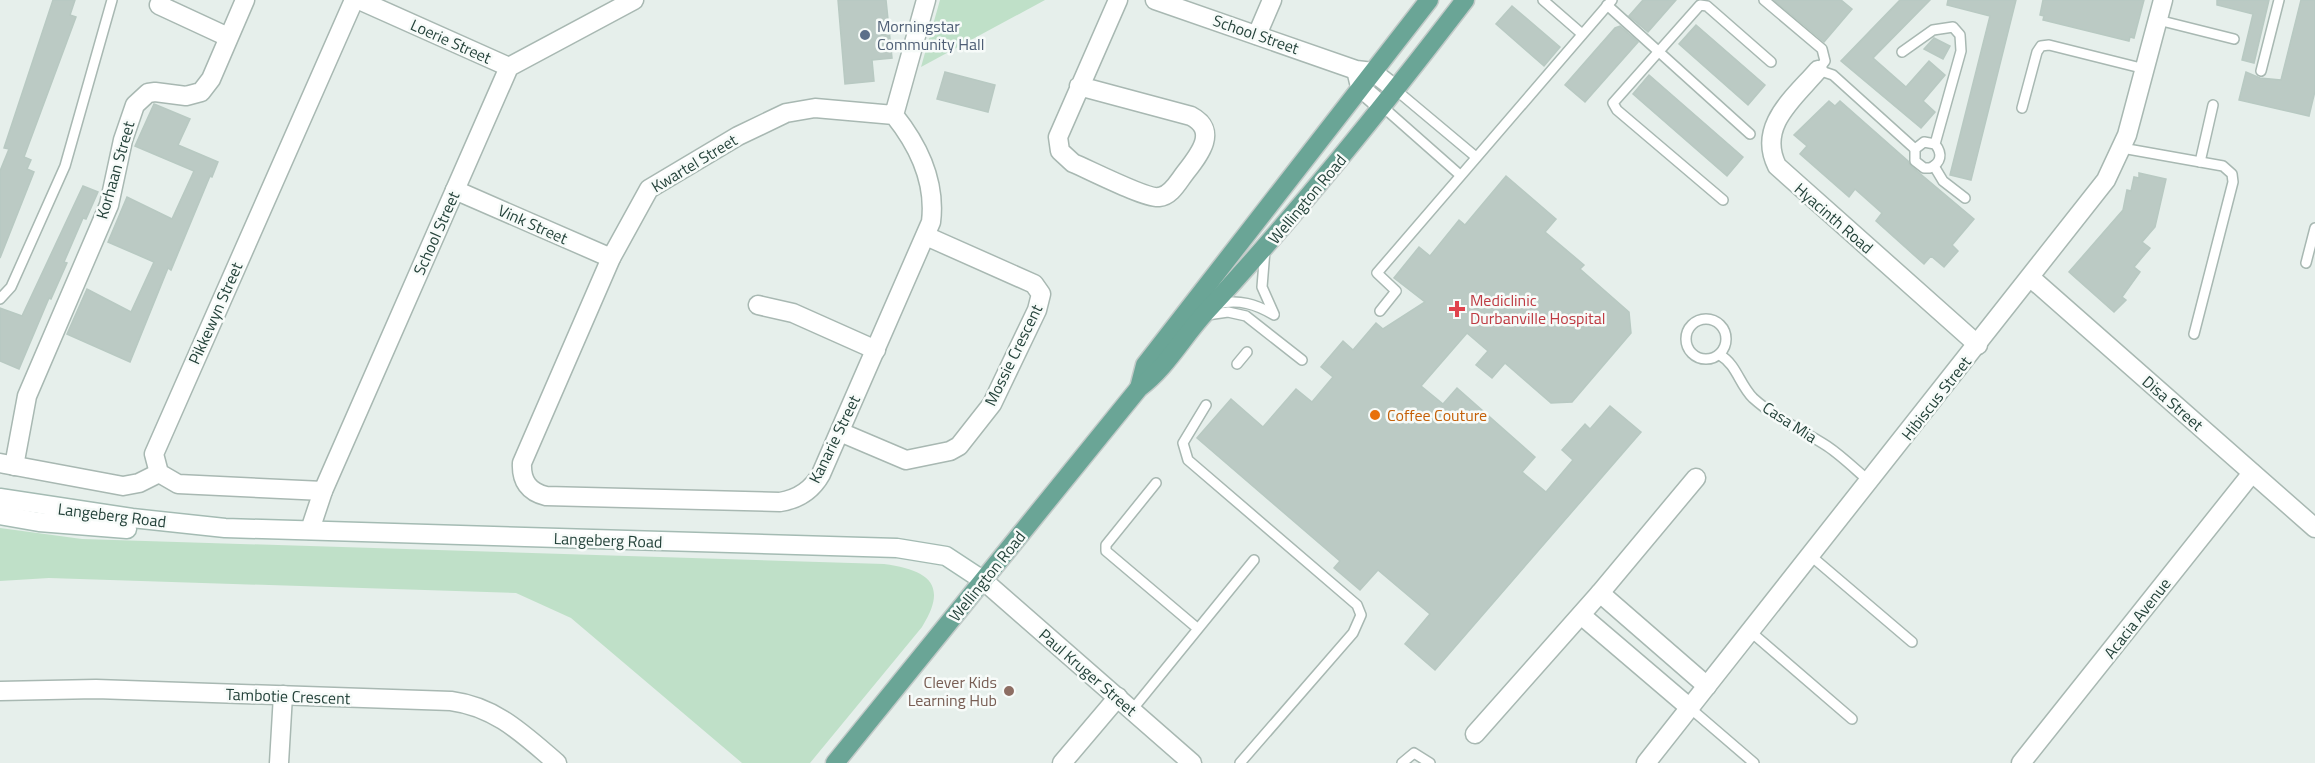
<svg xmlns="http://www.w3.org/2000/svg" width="2315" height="763" viewBox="0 0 2315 763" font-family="'Titillium Web',sans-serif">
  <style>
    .green { fill: #bfe0c8 }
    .building { fill: #bbcac4; stroke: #b8c9c2; stroke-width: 1.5 }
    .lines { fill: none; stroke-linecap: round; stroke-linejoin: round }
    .lane-casing { stroke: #a8b8b2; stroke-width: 12 }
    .street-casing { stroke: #a8b8b2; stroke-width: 21 }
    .secondary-casing { stroke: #a4bbb3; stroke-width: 21 }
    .primary-casing { stroke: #c2cac8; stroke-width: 21 }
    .lane { stroke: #fff; stroke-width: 9 }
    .street { stroke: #fff; stroke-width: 18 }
    .secondary { stroke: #fff; stroke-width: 18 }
    .primary { stroke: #6aa596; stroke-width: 18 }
    .service-dot { fill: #5c6f8a; stroke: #f7fbf9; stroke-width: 2 }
    .health-dot { fill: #e0444e; stroke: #f7fbf9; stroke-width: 2 }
    .food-dot { fill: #e8710a; stroke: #f7fbf9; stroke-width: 2 }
    .education-dot { fill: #8d6e63; stroke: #f7fbf9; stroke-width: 2 }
    .labels { text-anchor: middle; stroke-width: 5; stroke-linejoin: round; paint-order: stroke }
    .service-label { font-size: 16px; fill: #4e5e75; stroke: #f7fbf9; text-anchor: start }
    .street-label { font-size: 16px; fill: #24423a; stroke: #f7fbf9 }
    .health-label { font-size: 16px; fill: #be3a42; stroke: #f7fbf9; text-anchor: start }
    .food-label { font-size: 16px; fill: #c56008; stroke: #f7fbf9; text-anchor: start }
    .education-label { font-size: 16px; fill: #785e54; stroke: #f7fbf9; text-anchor: end }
  </style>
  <rect width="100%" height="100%" fill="#e6efeb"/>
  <g class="green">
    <polygon points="940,0 1045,0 921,67"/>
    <path d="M0,528L82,539L884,564C928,570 949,584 922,627L810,763H742L571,618L516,593L49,578L0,581Z"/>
  </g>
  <g class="building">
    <polygon points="53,0 75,0 70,15 76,17 24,157 31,160 27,169 34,172 0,258 0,171 9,149 4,148"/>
    <polygon points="838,0 886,0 892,58 872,60 874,81 845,84"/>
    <polygon points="1643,0 1676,0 1648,32 1629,16"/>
    <polygon points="1774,0 1841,0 1852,9 1824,42"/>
    <polygon points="1900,0 1930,0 1873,58 1906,87 1929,61 1945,75 1923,101 1935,112 1921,128 1841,61"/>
    <polygon points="1948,0 2016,0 1971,180 1950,175 1990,16 1947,5"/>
    <polygon points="2043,0 2144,0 2134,38 2130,37 2129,41 2043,20 2044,16 2040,15"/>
    <polygon points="2217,0 2269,0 2254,63 2242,60 2253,14 2217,5"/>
    <polygon points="2301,0 2315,0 2315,91 2309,116 2239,100 2246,72 2260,78 2281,80"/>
    <polygon points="1512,6 1560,47 1544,66 1496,24"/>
    <polygon points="1696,25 1765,85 1748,105 1679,44"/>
    <polygon points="1620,26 1638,42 1585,102 1565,85 1615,28"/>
    <polygon points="1934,38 1950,46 1943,59 1924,49"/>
    <polygon points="945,72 995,85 988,112 937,99"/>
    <polygon points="1649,75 1743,157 1727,176 1633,94"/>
    <polygon points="1829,101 1835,106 1840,101 1908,161 1911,166 1974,219 1952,245 1958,251 1944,267 1931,256 1924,264 1876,221 1882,213 1855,189 1849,197 1800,154 1807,146 1794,135"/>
    <polygon points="154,104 190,119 178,145 218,162 212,177 210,176 171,270 168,268 130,362 67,334 87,289 131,312 154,262 108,242 127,197 172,219 194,171 135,146"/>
    <polygon points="2139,173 2166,179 2155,227 2142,242 2150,248 2134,267 2140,272 2122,297 2126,300 2114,312 2069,272 2123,210 2127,190 2131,191 2134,177 2139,178"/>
    <polygon points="1506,176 1556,219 1545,232 1584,265 1580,269 1629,312 1631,333 1572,402 1551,403 1505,363 1492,378 1476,365 1488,351 1467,333 1421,386 1443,404 1457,388 1535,457 1522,472 1546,492 1573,460 1562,450 1585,424 1590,429 1610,406 1641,432 1435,670 1405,644 1430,614 1378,570 1360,590 1334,568 1340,561 1197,438 1231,399 1263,427 1296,389 1312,402 1333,377 1321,367 1343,341 1353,350 1376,323 1383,329 1425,302 1394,278 1419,247 1430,256 1459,220 1465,225"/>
    <polygon points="83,186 98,192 86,219 83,218 64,262 67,263 51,299 49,298 19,369 0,361 0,308 22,316"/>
  </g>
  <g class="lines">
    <g class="lane-casing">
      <g id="lane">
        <polyline points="1543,0 1582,34"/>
        <polyline points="1764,0 1822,49 1825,61 1818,70 1833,75 1915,149"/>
        <polyline points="1607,5 1750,134"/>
        <polyline points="2158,20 2234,39"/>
        <path d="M1902,52L1933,30L1953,27L1960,35L1961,51L1935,144C1943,154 1941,163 1930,168H1924L1915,161V149L1924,142L1935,144"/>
        <polyline points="2261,71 2279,0"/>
        <polyline points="1396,90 1476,157"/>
        <polyline points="1383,107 1460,175"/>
        <polyline points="2022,108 2037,52 2041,46 2049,45 2145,69"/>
        <polyline points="2122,148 2223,166 2232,174 2233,182 2194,334"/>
        <polyline points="2200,162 2213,105"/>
        <polyline points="1934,166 1943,181 1965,198"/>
        <polyline points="1723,200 1617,110 1613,103 1700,5 1707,6 1771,62"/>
        <polyline points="1265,250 1262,287 1274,314"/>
        <polyline points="2306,263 2315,228"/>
        <polyline points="0,299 11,287 65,166 112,0"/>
        <path d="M1217,304C1239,299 1256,304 1274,315"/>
        <polyline points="1380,311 1396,291 1377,273 1612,0"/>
        <polyline points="1207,315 1228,312 1246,316 1302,360"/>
        <circle cx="1706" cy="339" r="20"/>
        <path d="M1720,355C1737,365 1739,384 1753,398C1775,418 1802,430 1827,446C1842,456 1856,470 1870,482"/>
        <polyline points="1237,364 1247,352"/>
        <polyline points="1206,405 1183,443 1188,460 1357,605 1361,615 1353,633 1240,763"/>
        <polyline points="1156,483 1106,545 1106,551 1197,628"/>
        <polyline points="1811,556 1912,642"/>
        <polyline points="1751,632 1852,719"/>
        <polyline points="1690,708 1754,763"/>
        <polyline points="1132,710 1254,560"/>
        <polyline points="1402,763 1414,753 1430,763"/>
      </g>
    </g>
    <g class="street-casing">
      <g id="street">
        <polyline points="359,0 509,67"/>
        <polyline points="1155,0 1356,70 1373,72 1396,90"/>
        <polyline points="159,5 228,37"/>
        <polyline points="1257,35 1272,0"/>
        <path d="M1818,70C1794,98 1757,126 1777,166L1978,345"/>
        <polyline points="1357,74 1360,87 1383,107"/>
        <path d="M1079,86L1191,116C1219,131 1199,155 1185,173C1178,182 1171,196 1159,197C1146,199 1088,169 1073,163L1060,151L1058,137L1118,0"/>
        <path d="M894,115C918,145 936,182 931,222L821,474C812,490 799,499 780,502L546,496C529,492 521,481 522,463L611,258L649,189L738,136L786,113L815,108L894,115L926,0"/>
        <polyline points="455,190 611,258"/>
        <polyline points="2031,278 2315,528"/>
        <polyline points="758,305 793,313 876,350"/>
        <polyline points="840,432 906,460 950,451 959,446 992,404 1037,310 1041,294 1034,284 926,236"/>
        <polyline points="0,463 123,486 139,483 159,473"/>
        <polyline points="14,466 27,396 109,205 123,140 135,105 148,93 155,92 186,96 201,92 211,79 245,0"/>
        <polyline points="323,491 178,484 159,473 154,454 354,0"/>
        <polyline points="310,530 323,491 509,67 634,0"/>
        <polyline points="984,581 1192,763"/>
        <polyline points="1600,593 1707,686"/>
        <polyline points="1581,615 1690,708"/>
        <path d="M0,691L96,689L451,701C496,707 523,734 557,763"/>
        <polyline points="1475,734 1600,593 1696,478"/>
        <polyline points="279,763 283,695"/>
        <polyline points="1062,763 1118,697"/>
        <polyline points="1646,763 2106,180 2127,135 2163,0"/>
        <polyline points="2021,763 2252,473"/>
      </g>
    </g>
    <g class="secondary-casing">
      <g id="secondary">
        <polyline points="0,498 132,518 225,528 897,548 946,556 984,581"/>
        <polyline points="0,515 39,522 127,529"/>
      </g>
    </g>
    <g class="primary-casing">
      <g id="primary">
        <polyline points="1139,388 1145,365 1429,0"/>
        <path d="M835,763L1139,388C1167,367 1182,338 1205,313C1298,213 1382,108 1465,0"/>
      </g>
    </g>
    <use href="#lane" class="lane"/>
    <use href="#street" class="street"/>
    <use href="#secondary" class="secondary"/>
    <use href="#primary" class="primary"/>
  </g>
  <circle class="service-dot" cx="865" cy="35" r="6"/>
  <path class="health-dot" d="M1454 300h6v6h6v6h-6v6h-6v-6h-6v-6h6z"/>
  <circle class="food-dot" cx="1375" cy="415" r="6"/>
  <circle class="education-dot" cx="1009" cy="691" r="6"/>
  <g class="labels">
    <g class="service-label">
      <text x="877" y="32">Morningstar<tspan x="877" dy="18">Community Hall</tspan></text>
    </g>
    <g class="street-label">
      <text transform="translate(1256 34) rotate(19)" y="6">School Street</text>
      <text transform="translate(451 41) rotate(24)" y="6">Loerie Street</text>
      <text transform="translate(694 163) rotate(-31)" y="6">Kwartel Street</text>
      <text transform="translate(115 170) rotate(-74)" y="6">Korhaan Street</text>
      <text transform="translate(1307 199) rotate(-50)" y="6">Wellington Road</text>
      <text transform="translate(1834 218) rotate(41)" y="6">Hyacinth Road</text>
      <text transform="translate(533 224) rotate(24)" y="6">Vink Street</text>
      <text transform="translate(436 233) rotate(-66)" y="6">School Street</text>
      <text transform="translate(215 313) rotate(-66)" y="6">Pikkewyn Street</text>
      <text transform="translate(1013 355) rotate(-64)" y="6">Mossie Crescent</text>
      <text transform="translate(1936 398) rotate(-52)" y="6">Hibiscus Street</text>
      <text transform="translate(2173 403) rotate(41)" y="6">Disa Street</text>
      <text transform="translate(1790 422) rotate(33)" y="6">Casa Mia</text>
      <text transform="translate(834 439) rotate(-64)" y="6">Kanarie Street</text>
      <text transform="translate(112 515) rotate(7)" y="6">Langeberg Road</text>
      <text transform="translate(608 540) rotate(2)" y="6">Langeberg Road</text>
      <text transform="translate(987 576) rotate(-51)" y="6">Wellington Road</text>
      <text transform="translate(2137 618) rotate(-52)" y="6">Acacia Avenue</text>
      <text transform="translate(1088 672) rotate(41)" y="6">Paul Kruger Street</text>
      <text transform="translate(288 696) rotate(2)" y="6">Tambotie Crescent</text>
    </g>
    <g class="health-label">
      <text x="1470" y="306">Mediclinic<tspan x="1470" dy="18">Durbanville Hospital</tspan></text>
    </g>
    <g class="food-label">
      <text x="1387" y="421">Coffee Couture</text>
    </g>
    <g class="education-label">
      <text x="997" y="688">Clever Kids<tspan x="997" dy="18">Learning Hub</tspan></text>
    </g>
  </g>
</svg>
